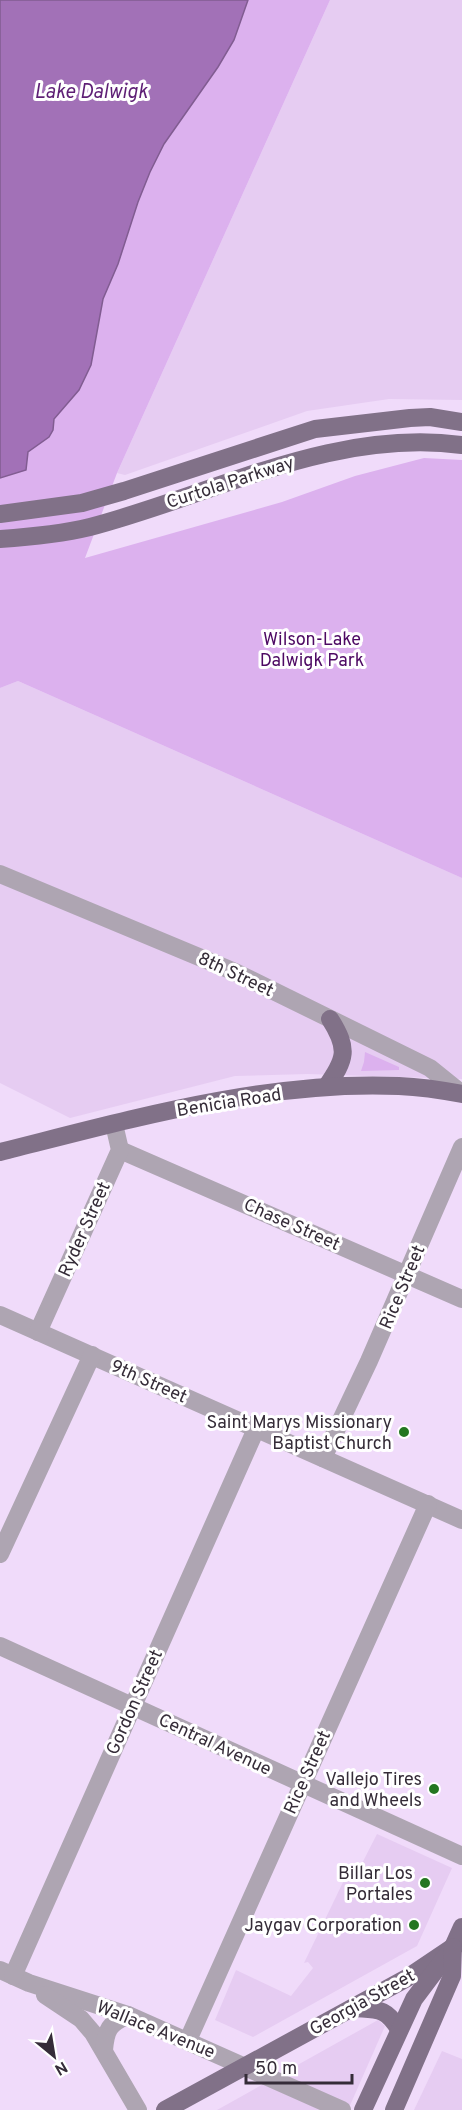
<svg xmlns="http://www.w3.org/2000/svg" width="462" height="2110" viewBox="0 0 462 2110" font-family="Overpass,sans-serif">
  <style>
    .built { fill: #e6ccf2 }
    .green { fill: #dcb1ee }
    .water { fill: #a271b7; stroke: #815c91; stroke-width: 1.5 }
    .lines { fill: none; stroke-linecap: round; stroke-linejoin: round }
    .minor { stroke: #aea5b2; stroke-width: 18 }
    .major { stroke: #817188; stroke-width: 18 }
    .poi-dot { fill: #237620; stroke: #fff; stroke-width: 2 }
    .labels { text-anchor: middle; stroke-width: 6; stroke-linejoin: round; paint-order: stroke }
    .street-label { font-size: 18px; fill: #352c38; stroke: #fff }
    .park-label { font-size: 18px; fill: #4d0963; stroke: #fff }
    .poi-label { font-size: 18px; fill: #352c38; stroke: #fff; text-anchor: end }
    .water-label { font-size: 20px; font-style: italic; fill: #5e1f75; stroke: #fff }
  </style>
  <rect width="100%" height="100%" fill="#f0dbfa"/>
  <g class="built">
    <polygon points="330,0 462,0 462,400 389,399 307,411 125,475 117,473"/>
    <polygon points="18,681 462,878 462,1079 308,1074 235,1076 70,1118 0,1083 0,688"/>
    <polygon points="377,1834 452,1868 417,1946 253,2037 215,2020 236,1970 291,1996 313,1968 308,1962 304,1963 346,1876 353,1881"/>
    <polygon points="378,2020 385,2026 348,2110 217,2110"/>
    <polygon points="442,2051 462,2059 462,2110 414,2110"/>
  </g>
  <g class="green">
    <polygon points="0,0 330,0 117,473 85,558 282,502 355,476 424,458 462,460 462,878 18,681 0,688"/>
    <polygon points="365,1052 399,1067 399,1070 361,1071 364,1062"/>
  </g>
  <polygon class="water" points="0,0 248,0 234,40 218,67 164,144 150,172 138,202 118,264 103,299 91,365 79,390 54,419 53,430 49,437 28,452 26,470 0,478"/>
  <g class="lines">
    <g class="minor">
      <polyline points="0,874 235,972 430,1068 461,1093"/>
      <polyline points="120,1150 462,1299"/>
      <polyline points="0,1315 462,1520"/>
      <polyline points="38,1332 120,1150 114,1124"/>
      <polyline points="323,1458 369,1361 462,1147"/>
      <polyline points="0,1554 92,1355"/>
      <polyline points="0,1646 462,1856"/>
      <polyline points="0,1970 29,1983 128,2015 342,2110"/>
      <polyline points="13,1976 256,1429"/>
      <polyline points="45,1995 81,2019 93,2033 138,2110"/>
      <polyline points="188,2040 428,1504"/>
      <path d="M104,2050C106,2029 109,2024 128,2015"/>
    </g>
    <g class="major">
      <polyline points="0,514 82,503 124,491 315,429 410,418 430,417 462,422"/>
      <path d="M0,539C30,537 61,534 90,527C213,495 332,428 462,445"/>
      <path d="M326,1087C346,1059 349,1049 330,1019"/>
      <path d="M0,1152C128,1120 266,1080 399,1086C420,1087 441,1090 462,1094"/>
      <path d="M353,2008C378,2010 385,2007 399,2029"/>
      <polyline points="165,2110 407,1978 462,1941"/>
      <polyline points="363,2110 414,1999 453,1947 462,1927"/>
      <polyline points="394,2110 452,1976 453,1947"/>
    </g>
  </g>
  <g class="poi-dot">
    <circle cx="404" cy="1432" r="6"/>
    <circle cx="434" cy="1789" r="6"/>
    <circle cx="425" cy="1883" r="6"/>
    <circle cx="414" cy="1925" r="6"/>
  </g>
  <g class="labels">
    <g class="street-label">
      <text transform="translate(230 482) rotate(-18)" y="6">Curtola Parkway</text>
      <text transform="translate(236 974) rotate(25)" y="6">8th Street</text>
      <text transform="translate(229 1102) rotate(-9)" y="6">Benicia Road</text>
      <text transform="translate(292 1224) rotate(24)" y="6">Chase Street</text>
      <text transform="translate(84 1229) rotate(-66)" y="6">Ryder Street</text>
      <text transform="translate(402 1287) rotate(-67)" y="6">Rice Street</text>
      <text transform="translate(149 1381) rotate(24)" y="6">9th Street</text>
      <text transform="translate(134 1702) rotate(-66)" y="6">Gordon Street</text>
      <text transform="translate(215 1744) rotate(25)" y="6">Central Avenue</text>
      <text transform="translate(307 1772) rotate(-66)" y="6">Rice Street</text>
      <text transform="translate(362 2002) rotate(-29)" y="6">Georgia Street</text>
      <text transform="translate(156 2029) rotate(22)" y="6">Wallace Avenue</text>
    </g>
    <g class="park-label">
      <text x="312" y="645">Wilson-Lake<tspan x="312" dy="21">Dalwigk Park</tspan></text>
    </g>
    <g class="poi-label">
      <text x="392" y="1428">Saint Marys Missionary<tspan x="392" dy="21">Baptist Church</tspan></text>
      <text x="422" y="1785">Vallejo Tires<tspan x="422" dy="21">and Wheels</tspan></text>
      <text x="413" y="1879">Billar Los<tspan x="413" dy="21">Portales</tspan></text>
      <text x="402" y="1931">Jaygav Corporation</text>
    </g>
    <g class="water-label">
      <text x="91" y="98">Lake Dalwigk</text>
    </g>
  </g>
  <g transform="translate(54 2056) rotate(150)" stroke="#ffffff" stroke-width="4.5" paint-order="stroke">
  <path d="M0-4.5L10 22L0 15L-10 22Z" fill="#352c38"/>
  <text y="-9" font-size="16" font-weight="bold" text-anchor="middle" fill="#352c38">N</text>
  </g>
  <path d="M246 2074v9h106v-9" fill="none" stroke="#352c38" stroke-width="3"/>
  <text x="255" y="2074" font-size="18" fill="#352c38" stroke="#ffffff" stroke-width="4.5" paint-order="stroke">50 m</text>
</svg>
